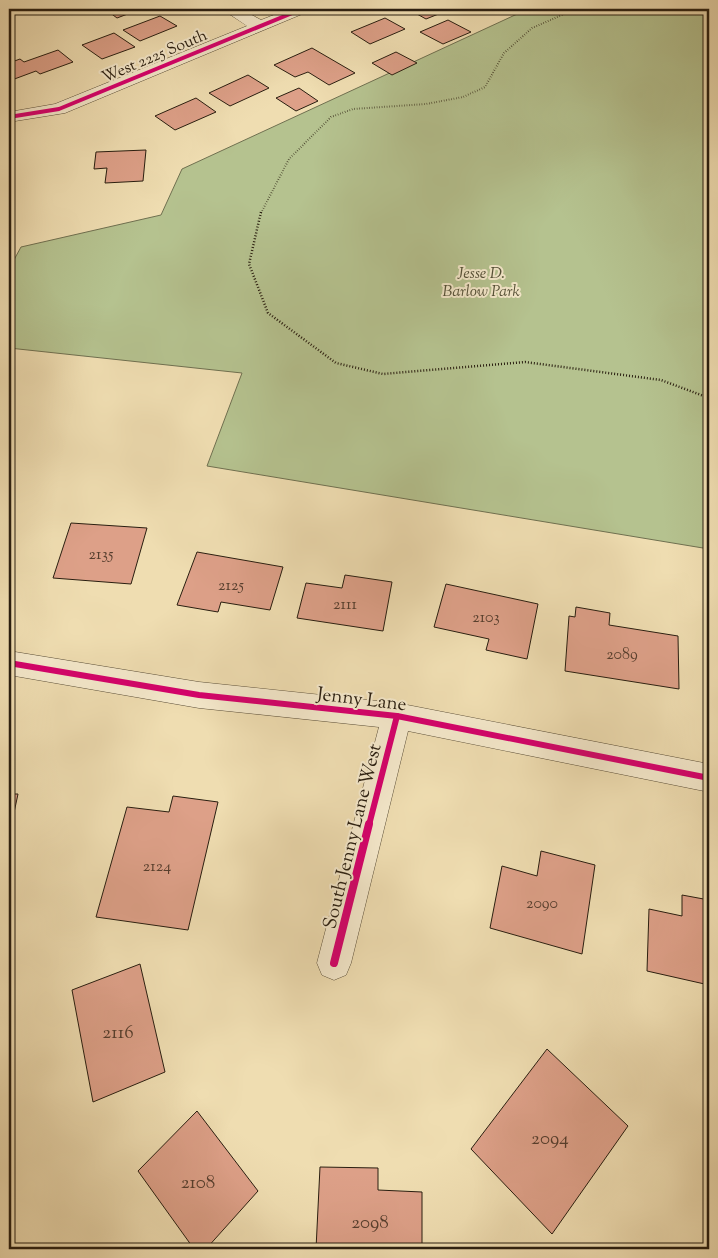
<svg xmlns="http://www.w3.org/2000/svg" width="718" height="1258" viewBox="0 0 718 1258" font-family="'Sorts Mill Goudy',serif">
  <style>
    .green { fill: #b5c28f; stroke: #6f7050 }
    .building { fill: #dda088; stroke: #291e10 }
    .lines { fill: none; stroke-linecap: round; stroke-linejoin: round }
    .street-casing { stroke: #5a4e38; stroke-width: 1 }
    .path-far1 { stroke: #291e10; stroke-width: 2; stroke-dasharray: 0.5 2; stroke-linecap: butt }
    .path { stroke: #291e10; stroke-width: 2.5; stroke-dasharray: 1 2; stroke-linecap: butt }
    .street { fill: #f5e9cc; fill-rule: evenodd }
    .cycleway-far2-casing { stroke: #f5e9cc; stroke-width: 5.5 }
    .cycleway-far1-casing { stroke: #f5e9cc; stroke-width: 9 }
    .cycleway-casing { stroke: #f5e9cc; stroke-width: 11 }
    .cycleway-far2 { stroke: #d6006c; stroke-width: 4 }
    .cycleway-far1 { stroke: #d6006c; stroke-width: 6 }
    .cycleway { stroke: #d6006c; stroke-width: 8 }
    .labels { text-anchor: middle; stroke-width: 4; stroke-linejoin: round; paint-order: stroke }
    .far-street-label { font-size: 16px; fill: #291e10; stroke: #f5e9cc }
    .far-park-label { font-size: 16px; font-style: italic; fill: #534f36; stroke: #f5e9cc }
    .number-label { font-size: 16px; fill: #563e2e }
    .street-label { font-size: 19px; fill: #291e10; stroke: #f5e9cc }
    .near-number-label { font-size: 19px; fill: #563e2e }
  </style>
  <rect width="100%" height="100%" fill="#efddb1"/>
  <filter id="stains"><feTurbulence type="fractalNoise" baseFrequency=".004" numOctaves="4"/><feColorMatrix values="0 0 0 0 .2 0 0 0 0 .09 0 0 0 0 .02 0 0 0 .5 -.17"/></filter>
  <radialGradient id="worn" r=".72"><stop offset=".6" stop-color="#630" stop-opacity="0"/><stop offset="1" stop-color="#630" stop-opacity=".3"/></radialGradient>
  <polygon class="green" points="528,9 709,9 709,549 207,466 242,373 9,348 9,269 21,247 161,215 182,169"/>
  <g class="building">
    <polygon points="105,9 141,9 117,18"/>
    <polygon points="408,9 451,9 426,19"/>
    <polygon points="160,16 177,26 140,41 123,30"/>
    <polygon points="385,18 405,29 370,44 351,32"/>
    <polygon points="448,20 471,32 443,44 420,32"/>
    <polygon points="114,33 135,47 102,59 82,45"/>
    <polygon points="312,48 355,73 329,85 308,72 295,77 274,65"/>
    <polygon points="58,50 73,62 40,74 36,71 9,81 9,63 20,59 24,62"/>
    <polygon points="396,52 417,63 392,75 372,63"/>
    <polygon points="248,75 269,88 230,106 209,93"/>
    <polygon points="299,88 318,101 296,111 276,98"/>
    <polygon points="196,98 216,112 175,130 155,116"/>
    <polygon points="146,150 143,181 105,183 107,168 94,169 96,152"/>
    <polygon points="71,523 147,528 131,584 53,578"/>
    <polygon points="197,552 283,567 270,610 221,602 218,612 177,605"/>
    <polygon points="345,575 392,582 383,631 297,618 306,583 342,588"/>
    <polygon points="446,584 538,604 527,659 486,650 489,639 434,627"/>
    <polygon points="576,607 610,613 609,625 678,636 679,689 565,671 569,616 575,617"/>
    <polygon points="9,794 18,794 9,836"/>
    <polygon points="173,796 218,802 188,930 96,917 127,807 169,812"/>
    <polygon points="541,851 595,865 582,954 490,928 502,866 537,876"/>
    <polygon points="682,895 709,900 709,985 647,971 649,909 682,916"/>
    <polygon points="140,964 165,1072 93,1102 72,990"/>
    <polygon points="547,1049 628,1126 552,1234 471,1149"/>
    <polygon points="197,1111 258,1191 206,1249 194,1249 138,1171"/>
    <polygon points="320,1167 378,1168 378,1190 422,1192 422,1249 316,1249"/>
  </g>
  <g class="lines">
    <g class="street-casing">
      <g id="street">
        <polygon points="222,9 241,9 261,20 289,9 310,9 307,12 65,113 9,122 9,112 55,104 247,26"/>
        <polygon points="9,651 199,682 397,703 709,764 709,792 408,731 351,963 346,975 334,980 322,975 317,963 379,727 199,708 9,675"/>
      </g>
    </g>
    <polyline class="path-far1" points="261,213 289,159 331,117 353,109 426,104 463,97 485,87 504,53 532,28 571,11 587,9"/>
    <polyline class="path" points="261,212 249,264 268,313 336,363 383,374 525,362 661,380 709,398"/>
    <use href="#street" class="street"/>
    <g class="cycleway-far2-casing">
      <polyline id="cycleway-far2" points="9,117 59,109 302,9"/>
    </g>
    <g class="cycleway-far1-casing">
      <g id="cycleway-far1">
        <polyline points="9,663 199,695 397,716 709,778"/>
        <polyline points="369,825 397,716"/>
      </g>
    </g>
    <g class="cycleway-casing">
      <polyline id="cycleway" points="334,963 369,824"/>
    </g>
    <use href="#cycleway-far2" class="cycleway-far2"/>
    <use href="#cycleway-far1" class="cycleway-far1"/>
    <use href="#cycleway" class="cycleway"/>
  </g>
  <g class="labels">
    <g class="far-street-label">
      <text transform="translate(154 55) rotate(-23)" y="6">West 2225 South</text>
    </g>
    <g class="far-park-label">
      <text x="481" y="278">Jesse D.<tspan x="481" dy="18">Barlow Park</tspan></text>
    </g>
    <g class="number-label">
      <text x="101" y="559">2135</text>
      <text x="231" y="590">2125</text>
      <text x="345" y="609">2111</text>
      <text x="486" y="622">2103</text>
      <text x="622" y="659">2089</text>
      <text x="157" y="871">2124</text>
      <text x="542" y="908">2090</text>
    </g>
    <g class="street-label">
      <text transform="translate(362 698) rotate(7)" y="7">Jenny Lane</text>
      <text transform="translate(351 836) rotate(-76)" y="7">South Jenny Lane West</text>
    </g>
    <g class="near-number-label">
      <text x="118" y="1038">2116</text>
      <text x="550" y="1144">2094</text>
      <text x="198" y="1188">2108</text>
      <text x="370" y="1228">2098</text>
    </g>
  </g>
  <rect width="718" height="1258" fill="none" stroke="#efddb1" stroke-width="30"/>
  <rect x="10" y="10" width="698" height="1238" fill="none" stroke="#291e10" stroke-width="2.5"/>
  <rect x="15" y="15" width="688" height="1228" fill="none" stroke="#291e10"/>
  <rect width="100%" height="100%" filter="url(#stains)"/>
  <rect width="100%" height="100%" fill="url(#worn)"/>
</svg>
